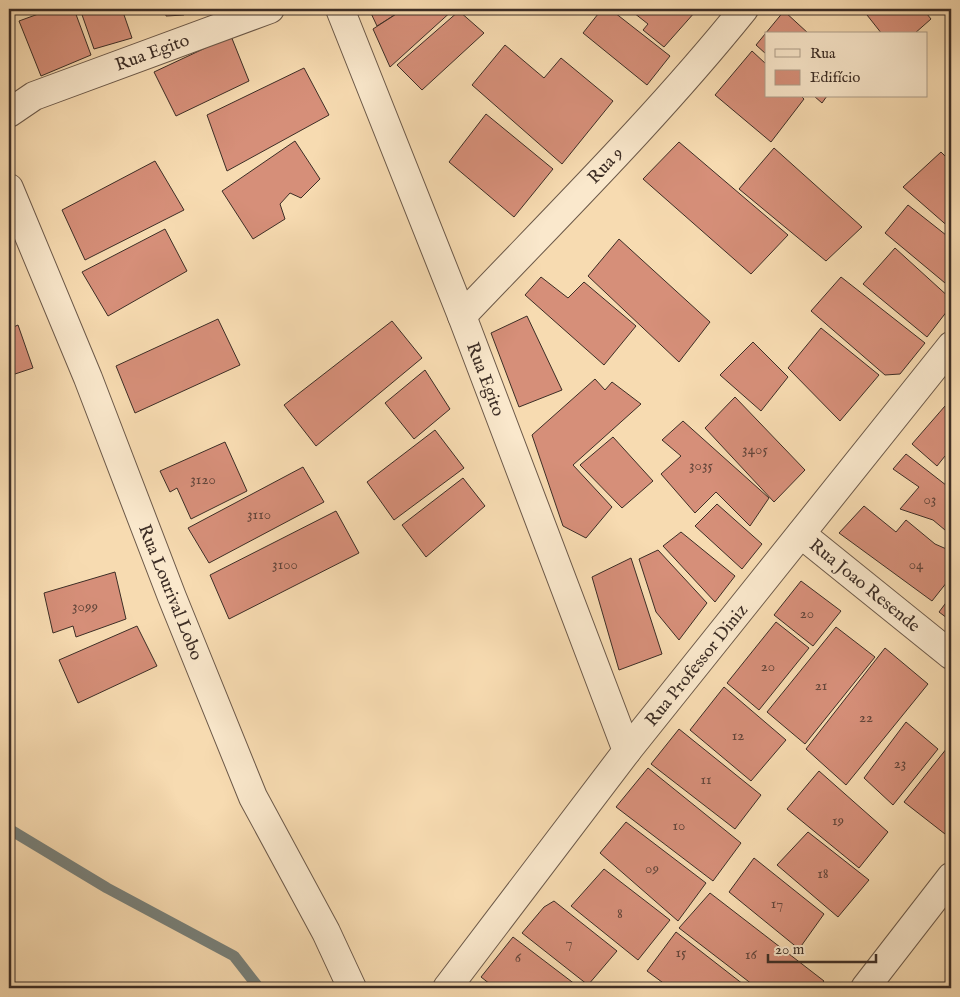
<svg xmlns="http://www.w3.org/2000/svg" width="960" height="997" viewBox="0 0 960 997" font-family="'IM FELL English',serif">
  <style>
    .lines { fill: none; stroke-linecap: round; stroke-linejoin: round }
    .stream { stroke: #78817b; stroke-width: 11 }
    .building { fill: #d68f79; stroke: #3d2e26 }
    .minor-casing { stroke: #6c5949; stroke-width: 30 }
    .minor { stroke: #fae8cc; stroke-width: 28 }
    .labels { text-anchor: middle; stroke-width: 4.5; stroke-linejoin: round; paint-order: stroke }
    .number-label { font-size: 15px; fill: #63463b }
    .street-label { font-size: 18px; fill: #3d2e26; stroke: #fae8cc }
  </style>
  <rect width="100%" height="100%" fill="#f7dbb1"/>
  <filter id="stains"><feTurbulence type="fractalNoise" baseFrequency=".004" numOctaves="4"/><feColorMatrix values="0 0 0 0 .2 0 0 0 0 .09 0 0 0 0 .02 0 0 0 .5 -.17"/></filter>
  <radialGradient id="worn" r=".72"><stop offset=".6" stop-color="#630" stop-opacity="0"/><stop offset="1" stop-color="#630" stop-opacity=".3"/></radialGradient>
  <g class="lines">
    <polyline class="stream" points="9,829 107,888 234,956 259,988"/>
  </g>
  <g class="building">
    <polygon points="52,9 74,9 91,55 41,76 19,21"/>
    <polygon points="80,9 122,9 132,38 94,49"/>
    <polygon points="165,9 183,9 184,15 166,16"/>
    <polygon points="369,9 404,9 377,26"/>
    <polygon points="404,9 454,9 390,67 373,29"/>
    <polygon points="602,9 610,9 670,56 647,85 583,33"/>
    <polygon points="629,9 691,9 695,12 664,47 643,30 648,24"/>
    <polygon points="874,9 923,9 931,19 914,34 882,34 867,15"/>
    <polygon points="459,11 484,33 422,90 397,65"/>
    <polygon points="784,11 809,34 766,34 766,54 756,45"/>
    <polygon points="231,36 249,81 176,116 154,72"/>
    <polygon points="505,45 544,78 561,58 613,101 562,164 472,85"/>
    <polygon points="752,51 766,64 766,96 801,96 804,99 771,142 715,95"/>
    <polygon points="304,68 329,115 227,171 207,115"/>
    <polygon points="814,96 827,96 822,103"/>
    <polygon points="486,114 553,169 514,217 449,162"/>
    <polygon points="295,141 320,179 301,198 290,193 280,204 285,219 253,239 222,191"/>
    <polygon points="679,142 788,235 751,274 643,179"/>
    <polygon points="774,148 862,227 826,261 739,189"/>
    <polygon points="941,152 951,162 951,229 903,187"/>
    <polygon points="155,161 184,210 85,260 62,210"/>
    <polygon points="908,205 951,239 951,288 885,233"/>
    <polygon points="165,229 187,271 108,316 82,272"/>
    <polygon points="619,239 710,322 679,362 588,276"/>
    <polygon points="895,248 951,299 951,306 927,337 863,284"/>
    <polygon points="541,277 568,298 584,282 636,326 604,365 525,295"/>
    <polygon points="841,277 925,343 900,374 885,375 811,311"/>
    <polygon points="527,316 562,390 519,407 491,333"/>
    <polygon points="218,319 240,365 135,413 116,366"/>
    <polygon points="392,321 422,358 316,446 284,405"/>
    <polygon points="18,325 33,368 9,376 9,329"/>
    <polygon points="821,328 879,375 840,421 788,368"/>
    <polygon points="753,342 788,377 761,411 720,375"/>
    <polygon points="425,370 450,409 414,439 385,403"/>
    <polygon points="595,379 605,390 612,382 641,404 573,465 612,507 586,538 563,526 532,435"/>
    <polygon points="735,397 805,470 774,502 705,428"/>
    <polygon points="945,406 951,411 951,462 945,456 937,466 912,444"/>
    <polygon points="683,421 769,498 750,526 716,492 695,513 661,474 681,456 662,440"/>
    <polygon points="435,430 464,468 394,520 367,482"/>
    <polygon points="613,437 653,481 622,508 580,465"/>
    <polygon points="225,442 247,491 191,519 177,488 170,492 160,471"/>
    <polygon points="906,454 951,489 951,535 933,520 900,509 919,487 893,469"/>
    <polygon points="303,467 324,502 209,563 188,528"/>
    <polygon points="463,478 485,506 426,557 402,525"/>
    <polygon points="717,504 762,544 742,569 695,526"/>
    <polygon points="864,506 896,532 906,520 935,544 951,551 951,577 932,601 839,533"/>
    <polygon points="336,511 359,553 229,619 210,575"/>
    <polygon points="681,532 735,576 715,602 663,546"/>
    <polygon points="658,550 707,603 679,640 656,612 639,559"/>
    <polygon points="631,558 662,654 619,670 592,577"/>
    <polygon points="115,572 126,619 76,637 73,626 53,633 44,593"/>
    <polygon points="801,581 841,611 813,646 774,615"/>
    <polygon points="951,596 951,621 939,612"/>
    <polygon points="776,622 809,648 759,710 727,683"/>
    <polygon points="137,626 157,666 78,703 59,660"/>
    <polygon points="836,627 875,657 805,744 767,712"/>
    <polygon points="885,648 928,684 846,785 806,749"/>
    <polygon points="724,687 786,740 751,781 690,730"/>
    <polygon points="906,722 938,749 893,805 864,778"/>
    <polygon points="679,729 761,795 735,829 651,764"/>
    <polygon points="951,743 951,826 945,834 904,802"/>
    <polygon points="648,768 741,843 713,881 616,807"/>
    <polygon points="819,771 888,832 859,868 787,809"/>
    <polygon points="626,822 706,883 678,921 600,853"/>
    <polygon points="808,832 869,880 838,917 777,865"/>
    <polygon points="754,858 824,914 799,949 729,892"/>
    <polygon points="604,869 670,920 638,960 571,906"/>
    <polygon points="710,893 824,981 818,988 757,988 679,928"/>
    <polygon points="554,901 617,951 588,985 522,933 544,907"/>
    <polygon points="676,932 748,988 670,988 647,971"/>
    <polygon points="513,937 580,988 495,988 481,977"/>
  </g>
  <g class="lines">
    <g class="minor-casing">
      <g id="minor">
        <polyline points="340,9 462,316 627,751"/>
        <polyline points="9,113 34,96 270,9"/>
        <polyline points="9,188 88,378 172,597 253,797 326,932 352,988"/>
        <path d="M462,316C557,216 657,117 744,9"/>
        <polyline points="801,534 951,655"/>
        <polyline points="447,988 627,751 951,346"/>
        <polyline points="865,988 951,877"/>
      </g>
    </g>
    <use href="#minor" class="minor"/>
  </g>
  <g class="labels">
    <g class="number-label">
      <text x="755" y="454">3405</text>
      <text x="701" y="470">3035</text>
      <text x="203" y="484">3120</text>
      <text x="930" y="504">03</text>
      <text x="259" y="519">3110</text>
      <text x="285" y="569">3100</text>
      <text x="916" y="569">04</text>
      <text x="85" y="611">3099</text>
      <text x="807" y="618">20</text>
      <text x="768" y="671">20</text>
      <text x="821" y="690">21</text>
      <text x="866" y="722">22</text>
      <text x="738" y="740">12</text>
      <text x="900" y="768">23</text>
      <text x="706" y="784">11</text>
      <text x="838" y="825">19</text>
      <text x="679" y="830">10</text>
      <text x="652" y="873">09</text>
      <text x="823" y="878">18</text>
      <text x="777" y="908">17</text>
      <text x="620" y="918">8</text>
      <text x="569" y="947">7</text>
      <text x="681" y="957">15</text>
      <text x="751" y="959">16</text>
      <text x="518" y="962">6</text>
    </g>
    <g class="street-label">
      <text transform="translate(152 52) rotate(-20)" y="6">Rua Egito</text>
      <text transform="translate(605 165) rotate(-47)" y="6">Rua 9</text>
      <text transform="translate(486 379) rotate(69)" y="6">Rua Egito</text>
      <text transform="translate(865 585) rotate(39)" y="6">Rua Joao Resende</text>
      <text transform="translate(171 592) rotate(68)" y="6">Rua Lourival Lobo</text>
      <text transform="translate(696 665) rotate(-51)" y="6">Rua Professor Diniz</text>
    </g>
  </g>
  <rect width="960" height="997" fill="none" stroke="#f7dbb1" stroke-width="30"/>
  <rect x="10" y="10" width="940" height="977" fill="none" stroke="#3d2e26" stroke-width="2.5"/>
  <rect x="15" y="15" width="930" height="967" fill="none" stroke="#3d2e26"/>
  <rect x="765" y="32" width="162" height="65" fill="#fae8cc" stroke="#ae9e8a"/>
  <rect x="775" y="49" width="25" height="8" fill="#fae8cc" stroke="#ae9e8a"/>
  <text x="810" y="58" font-size="15" fill="#3d2e26">Rua</text>
  <rect x="775" y="70" width="25" height="15" fill="#d68f79" stroke="#ae9e8a"/>
  <text x="810" y="82" font-size="15" fill="#3d2e26">Edifício</text>
  <path d="M768 954v8h108v-8" fill="none" stroke="#3d2e26" stroke-width="2.5"/>
  <text x="775" y="954" font-size="15" fill="#3d2e26" stroke="#fae8cc" stroke-width="4" paint-order="stroke">20 m</text>
  <rect width="100%" height="100%" filter="url(#stains)"/>
  <rect width="100%" height="100%" fill="url(#worn)"/>
</svg>
